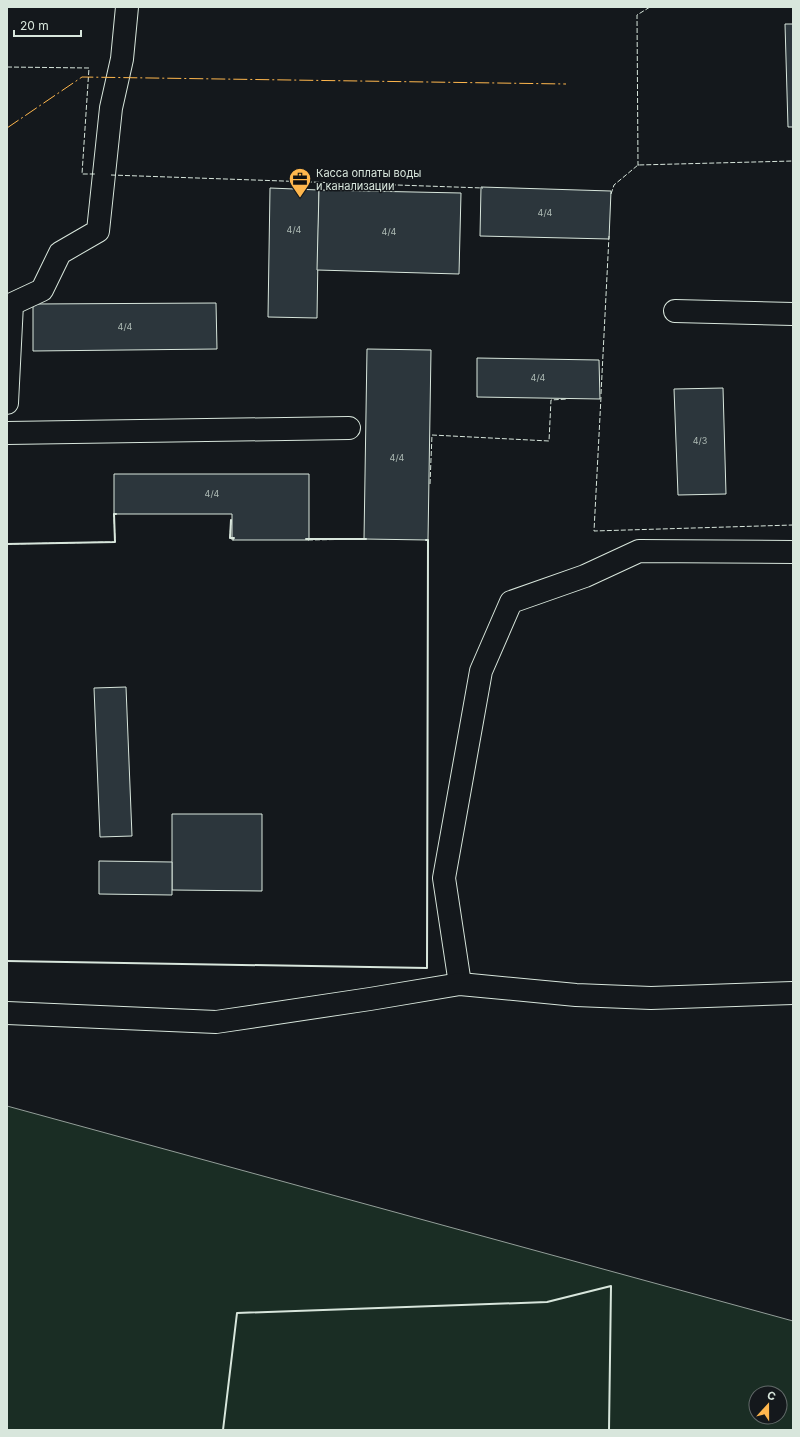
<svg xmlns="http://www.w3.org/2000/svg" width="800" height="1437" viewBox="0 0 800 1437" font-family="Inter,sans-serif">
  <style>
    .green { fill: #1a2d24; stroke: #939e99; fill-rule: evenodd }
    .building { fill: #2c363c; stroke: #d8e6dc }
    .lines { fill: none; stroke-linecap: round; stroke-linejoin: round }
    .minor-casing { stroke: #d8e6dc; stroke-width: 24 }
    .minor { stroke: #14181c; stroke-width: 22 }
    .fence { stroke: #d8e6dc; stroke-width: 1; stroke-dasharray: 5 2; stroke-linecap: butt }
    .wall { stroke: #d8e6dc; stroke-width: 2 }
    .power { stroke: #ffb74d; stroke-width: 1; stroke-dasharray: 14 3 2 3; stroke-linecap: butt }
    .labels { text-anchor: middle; stroke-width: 3; stroke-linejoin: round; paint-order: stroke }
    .number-label { font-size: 9px; fill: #adbab4 }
    .poi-label { font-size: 11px; fill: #d8e6dc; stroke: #14181c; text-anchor: start }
  </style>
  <rect width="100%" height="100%" fill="#14181c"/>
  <path class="green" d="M7,1106L793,1321V1430H7ZM756,1393H780V1417H756Z"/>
  <g class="building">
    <polygon points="785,24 793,24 793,127 788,127"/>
    <polygon points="481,187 611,191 609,239 480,236"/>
    <polygon points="270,188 319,190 317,318 268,317"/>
    <polygon points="319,190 461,193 459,274 317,270"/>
    <polygon points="216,303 217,349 33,351 33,304"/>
    <polygon points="367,349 431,350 428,540 364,539"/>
    <polygon points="477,358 599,360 600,399 477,397"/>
    <polygon points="723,388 726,494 678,495 674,389"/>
    <polygon points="114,474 309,474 309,540 232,540 232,514 114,514"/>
    <polygon points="126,687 132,836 100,837 94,688"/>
    <polygon points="172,814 262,814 262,891 172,890"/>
    <polygon points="99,861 172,862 172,895 99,894"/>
  </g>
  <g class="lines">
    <g class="minor-casing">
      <g id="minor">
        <polyline points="675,311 793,314"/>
        <polyline points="7,403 12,304 42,290 60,253 98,231 111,108 122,59 127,7"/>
        <polyline points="7,433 349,428"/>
        <polyline points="460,984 444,878 481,671 511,602 585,576 639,551 793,552"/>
        <polyline points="7,1013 216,1022 370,999 460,984 576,995 651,998 793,993"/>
      </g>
    </g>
    <use href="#minor" class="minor"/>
    <g class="fence">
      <polyline points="7,67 89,68 82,174 95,174"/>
      <polyline points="639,165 638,165 637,15 650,7"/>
      <polyline points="111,175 483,188"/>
      <polyline points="611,194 614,185 638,165 793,161"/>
      <polyline points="601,394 609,236"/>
      <polyline points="601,397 594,531 793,525"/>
      <polyline points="430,484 432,435 549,441 551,400 567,399"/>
      <polyline points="231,520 230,538 234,540"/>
      <polyline points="308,540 366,539"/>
      <polyline points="7,544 115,542 114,514 116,514"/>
    </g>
    <g class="wall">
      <polyline points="231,520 230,538 234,538"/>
      <polyline points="306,539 366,539"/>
      <polyline points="7,544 115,542 114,514 116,514"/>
      <polyline points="7,961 427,968 428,540 426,540"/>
      <polyline points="223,1430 237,1313 547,1302 611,1286 609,1430"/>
    </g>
    <polyline class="power" points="7,128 82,77 566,84"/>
  </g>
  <defs>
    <g id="office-pin" transform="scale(1.15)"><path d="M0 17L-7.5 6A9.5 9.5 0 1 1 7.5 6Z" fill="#ffb74d" stroke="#14181c"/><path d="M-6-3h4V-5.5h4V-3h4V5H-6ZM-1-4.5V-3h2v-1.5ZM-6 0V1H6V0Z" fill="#111"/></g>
  </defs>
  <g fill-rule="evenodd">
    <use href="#office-pin" x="300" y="179"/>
  </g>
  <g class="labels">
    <g class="number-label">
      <text x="545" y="216">4/4</text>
      <text x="294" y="233">4/4</text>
      <text x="389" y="235">4/4</text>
      <text x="125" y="330">4/4</text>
      <text x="538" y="381">4/4</text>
      <text x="700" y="444">4/3</text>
      <text x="397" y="461">4/4</text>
      <text x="212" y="497">4/4</text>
    </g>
    <g class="poi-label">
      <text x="316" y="177">Касса оплаты воды<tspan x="316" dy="13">и канализации</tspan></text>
    </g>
  </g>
  <rect width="800" height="1437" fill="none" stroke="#d8e6dc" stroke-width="16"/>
  <g transform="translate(768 1405) rotate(21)"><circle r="19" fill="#14181c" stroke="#626a69"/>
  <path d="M0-3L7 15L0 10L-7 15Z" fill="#ffb74d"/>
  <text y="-6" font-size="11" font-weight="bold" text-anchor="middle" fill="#d8e6dc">С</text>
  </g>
  <path d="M14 30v6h67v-6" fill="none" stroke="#d8e6dc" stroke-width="2"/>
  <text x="20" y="30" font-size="12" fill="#d8e6dc" stroke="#14181c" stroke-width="3" paint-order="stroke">20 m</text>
</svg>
